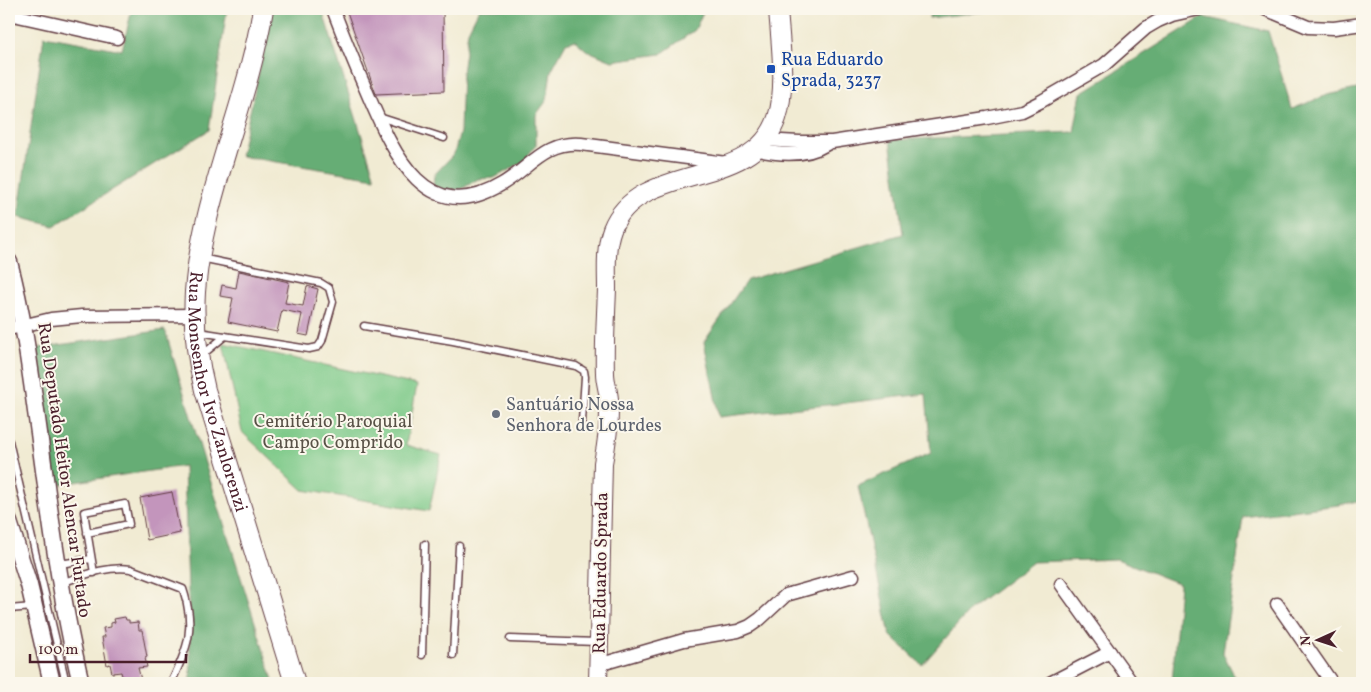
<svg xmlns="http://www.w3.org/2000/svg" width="1371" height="692" viewBox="0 0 1371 692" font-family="Vollkorn,serif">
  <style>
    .green { fill: #7dc988; stroke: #64745a }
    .forest { fill: #66ad74; stroke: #586650 }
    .building { fill: #c395bc }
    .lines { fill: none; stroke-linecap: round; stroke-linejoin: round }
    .service-casing { stroke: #633e44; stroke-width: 9 }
    .minor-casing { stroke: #633e44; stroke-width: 15 }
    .tertiary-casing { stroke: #633e44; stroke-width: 19 }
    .secondary-casing { stroke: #633e44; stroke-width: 20 }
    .primary-casing { stroke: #633e44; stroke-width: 22 }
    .service { stroke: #fff; stroke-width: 6 }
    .minor { stroke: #fff; stroke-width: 12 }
    .tertiary { stroke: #fff; stroke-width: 16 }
    .secondary { stroke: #fff; stroke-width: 18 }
    .primary { stroke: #fff; stroke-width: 20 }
    .transit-dot { fill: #1a4fb4; stroke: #fbf7ec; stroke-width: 2 }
    .worship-dot { fill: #6b7280; stroke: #fbf7ec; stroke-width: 2 }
    .labels { text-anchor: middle; stroke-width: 4; stroke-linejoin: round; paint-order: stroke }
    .transit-label { font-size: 18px; fill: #164399; stroke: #fbf7ec; text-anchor: start }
    .street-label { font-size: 18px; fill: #4a1f2b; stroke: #fbf7ec }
    .worship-label { font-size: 18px; fill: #5b616d; stroke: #fbf7ec; text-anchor: start }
    .park-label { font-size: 18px; fill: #595247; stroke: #fbf7ec }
  </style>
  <rect width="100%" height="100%" fill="#fbf7ec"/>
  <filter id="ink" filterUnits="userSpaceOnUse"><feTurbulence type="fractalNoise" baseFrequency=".02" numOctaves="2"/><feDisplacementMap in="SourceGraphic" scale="10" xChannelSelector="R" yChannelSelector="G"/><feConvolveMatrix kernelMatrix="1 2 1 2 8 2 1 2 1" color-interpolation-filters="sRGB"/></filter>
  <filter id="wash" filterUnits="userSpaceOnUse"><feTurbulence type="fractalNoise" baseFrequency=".0096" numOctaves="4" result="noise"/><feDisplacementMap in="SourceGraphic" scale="20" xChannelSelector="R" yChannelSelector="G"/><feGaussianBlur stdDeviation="1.12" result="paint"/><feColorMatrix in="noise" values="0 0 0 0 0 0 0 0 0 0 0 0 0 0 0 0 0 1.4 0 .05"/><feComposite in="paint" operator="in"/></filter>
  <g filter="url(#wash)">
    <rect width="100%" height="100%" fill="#f1ebd3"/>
    <polygon class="green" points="223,343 417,385 406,445 441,455 429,511 303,490 242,432"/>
    <g class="forest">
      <polygon points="132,9 227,9 209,130 54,226 18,217 44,36 122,50"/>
      <polygon points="273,9 322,9 375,178 240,156"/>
      <polygon points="479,9 712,9 703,12 695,30 661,54 612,61 586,50 575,40 566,43 551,71 547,100 536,115 536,145 523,162 494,178 478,179 460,190 438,189 433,187 434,175 454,154 460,132 462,73 468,31"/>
      <polygon points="930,9 1007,9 929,18"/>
      <polygon points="1203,17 1268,31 1292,109 1327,95 1362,88 1362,500 1339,505 1243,517 1223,653 1238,683 1172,683 1180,584 1117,559 1033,562 971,609 922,665 890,635 858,486 931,453 926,394 719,417 704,342 747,280 903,234 890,140 1074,132 1081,93"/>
      <polygon points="165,330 203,457 274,683 191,683 184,466 55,485 37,348"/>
    </g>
    <g id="blocks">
      <g class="building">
        <polygon points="346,9 443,9 444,91 376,94"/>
        <polygon points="239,271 289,282 285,303 303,306 307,286 318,289 308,336 298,334 302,314 282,310 277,332 228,322 233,298 220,296 222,285 236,288"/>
        <polygon points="172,492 180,533 147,540 140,498"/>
        <polygon points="125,617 126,620 129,620 129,623 138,622 139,630 142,630 147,657 145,658 147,667 138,668 141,680 138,681 138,683 124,683 121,672 112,673 110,664 107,665 102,637 105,637 103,628 111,627 111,623 115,622 114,619"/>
      </g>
    </g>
  </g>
  <g filter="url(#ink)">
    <use href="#blocks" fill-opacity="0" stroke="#633e44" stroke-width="1"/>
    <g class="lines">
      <g class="service-casing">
        <g id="service">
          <polyline points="379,117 444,138"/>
          <polyline points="364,326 453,341 576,366 584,371 585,377 582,421"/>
          <polyline points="199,332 309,349 318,347 322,341 333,302 329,288 321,283 201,258"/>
          <polyline points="201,356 225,336"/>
          <polyline points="9,441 66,683"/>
          <polyline points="87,533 129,524 125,504 84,512 94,573"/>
          <polyline points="58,562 66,563 91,559"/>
          <path d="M61,583C82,576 108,565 131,569L183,589C196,628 188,648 171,683"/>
          <polyline points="9,609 33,607"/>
          <polyline points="510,639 597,642"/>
          <polyline points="422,655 425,544"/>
          <polyline points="453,655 459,546"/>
        </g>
      </g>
      <g class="minor-casing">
        <g id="minor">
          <path d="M333,9C344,38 356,67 369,97C394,155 427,229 502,184C531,167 544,141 581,144L726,163"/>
          <polyline points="1265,9 1308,27 1334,28 1362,24"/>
          <polyline points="9,14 117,38"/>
          <polyline points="764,140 799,142 832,142 987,118 1022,111 1040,102 1104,65 1146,28 1158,21 1172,15 1199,9"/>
          <path d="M755,149C778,155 806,157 827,144"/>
          <polyline points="9,329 51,319 82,316 195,315"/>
          <polyline points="1061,584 1132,683"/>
          <polyline points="1277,604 1332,683"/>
          <polyline points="598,665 684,640 738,631 750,626 760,619 786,595 853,576"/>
          <polyline points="1050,683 1110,652"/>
        </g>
      </g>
      <g class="tertiary-casing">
        <g id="tertiary">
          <path d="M9,262C24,318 31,376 39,433C50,517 61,601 81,683"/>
          <polyline points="9,522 29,585 52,683"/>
        </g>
      </g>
      <g class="secondary-casing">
        <path id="secondary" d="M598,683L603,463C607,442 610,420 609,399C608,390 605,381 605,373C604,345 606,317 607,289C607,270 605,248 612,229C640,159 752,192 777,118C787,88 780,41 778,9"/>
      </g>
      <g class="primary-casing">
        <g id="primary">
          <path id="s1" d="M263,9C248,104 202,197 195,292C193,325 197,358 205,390L295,683"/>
        </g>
      </g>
      <use href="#service" class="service"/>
      <use href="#minor" class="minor"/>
      <use href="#tertiary" class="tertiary"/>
      <use href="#secondary" class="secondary"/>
      <use href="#primary" class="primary"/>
    </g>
  </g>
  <rect class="transit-dot" x="766" y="64" width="10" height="10" rx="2.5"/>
  <circle class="worship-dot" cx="496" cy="414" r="5"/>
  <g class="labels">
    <g class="transit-label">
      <text x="781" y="65">Rua Eduardo<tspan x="781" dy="21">Sprada, 3237</tspan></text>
    </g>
    <g class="street-label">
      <text dy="6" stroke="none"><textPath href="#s1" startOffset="394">Rua Monsenhor Ivo Zanlorenzi</textPath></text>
      <text transform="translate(65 470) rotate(82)" y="6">Rua Deputado Heitor Alencar Furtado</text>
      <text transform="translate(600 573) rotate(-89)" y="6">Rua Eduardo Sprada</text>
    </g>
    <g class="worship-label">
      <text x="506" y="410">Santuário Nossa<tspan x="506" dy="21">Senhora de Lourdes</tspan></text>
    </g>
    <g class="park-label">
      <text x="333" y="427">Cemitério Paroquial<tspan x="333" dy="21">Campo Comprido</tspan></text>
    </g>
  </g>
  <rect width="1371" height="692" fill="none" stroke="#fbf7ec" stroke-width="30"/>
  <g transform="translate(1318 640) rotate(267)" stroke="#fbf7ec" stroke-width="4" paint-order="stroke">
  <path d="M0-4L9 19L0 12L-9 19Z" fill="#4a1f2b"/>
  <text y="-8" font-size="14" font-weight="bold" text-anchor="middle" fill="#4a1f2b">N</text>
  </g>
  <path d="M30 654v8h156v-8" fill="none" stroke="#4a1f2b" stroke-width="2.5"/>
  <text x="38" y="654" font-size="15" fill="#4a1f2b" stroke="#fbf7ec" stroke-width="4" paint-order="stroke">100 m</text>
</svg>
